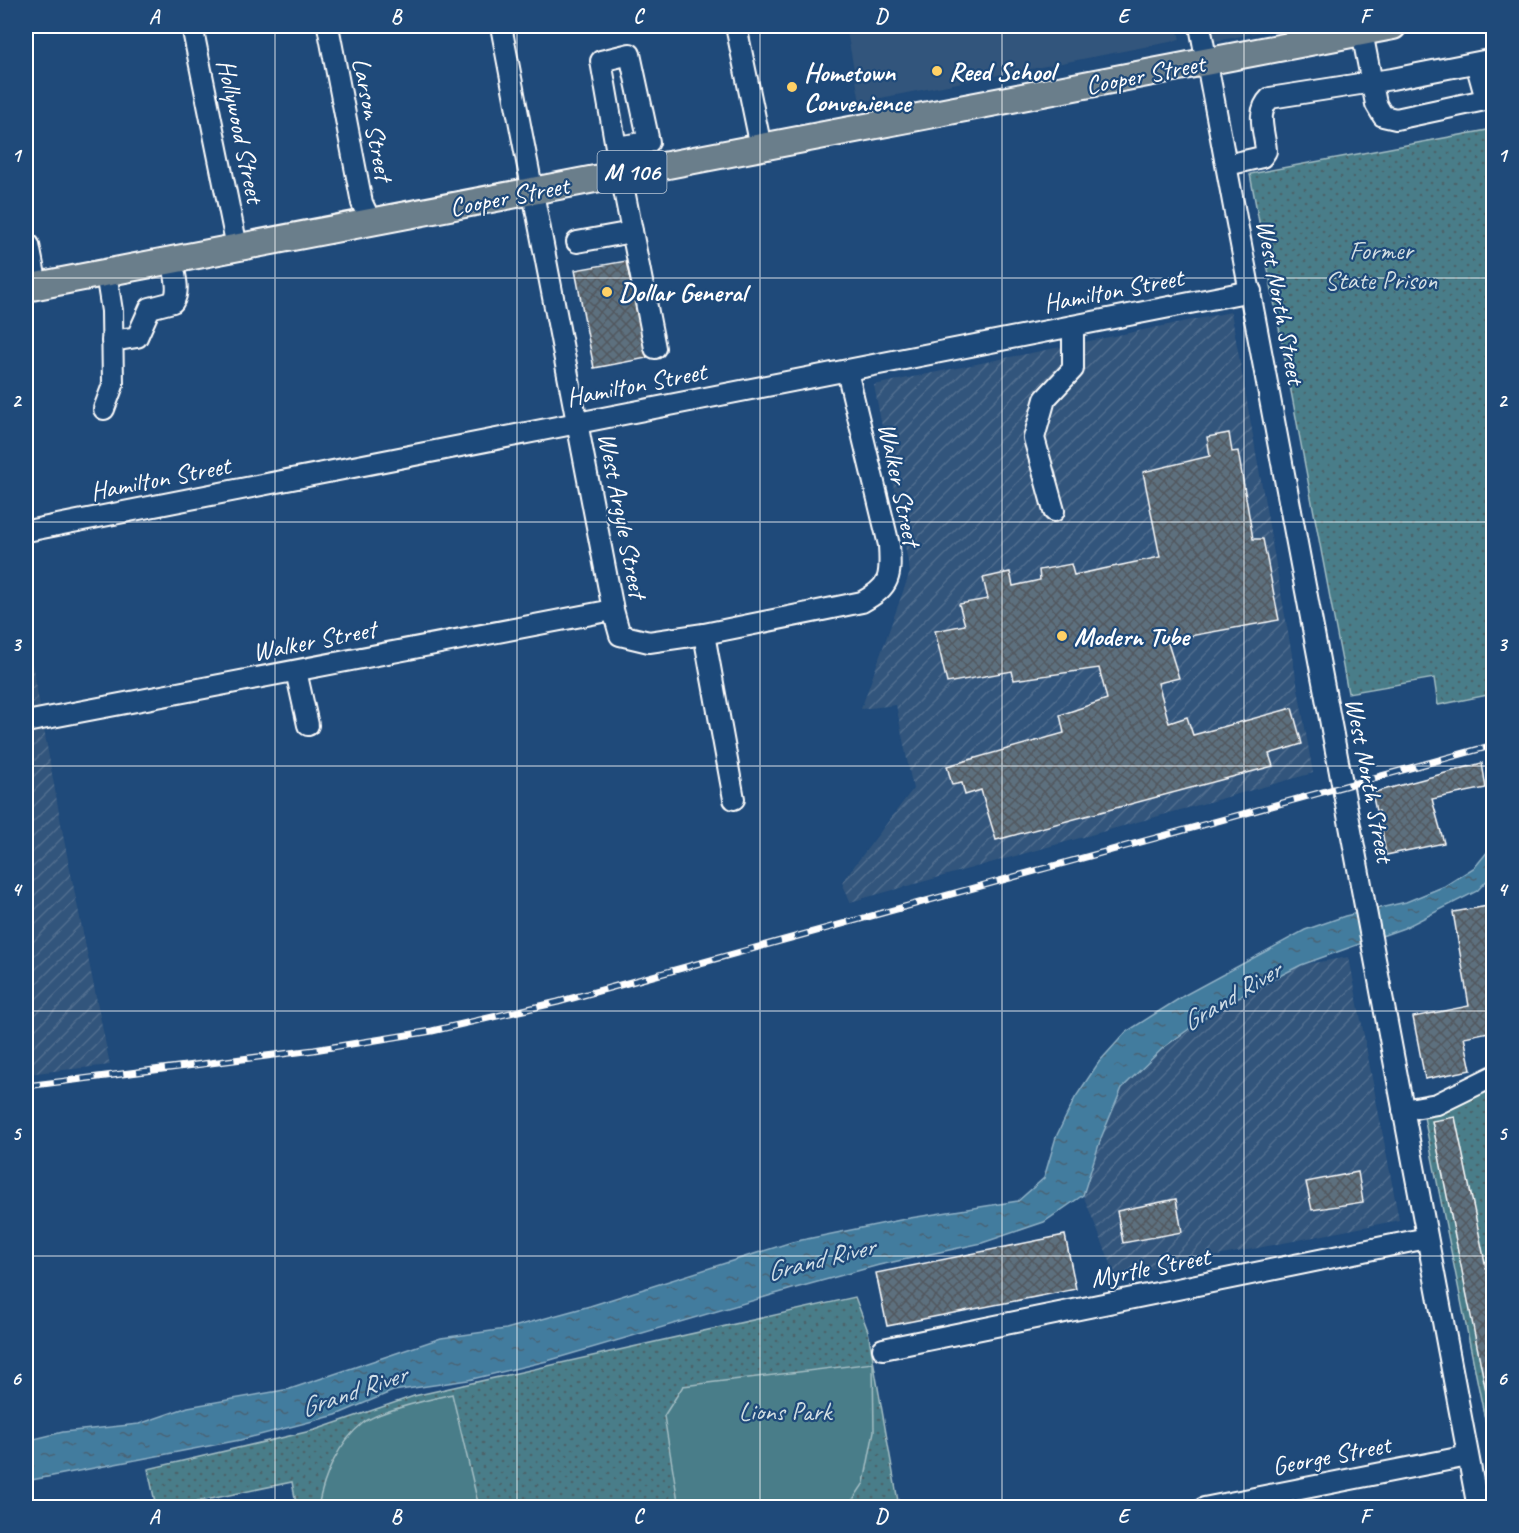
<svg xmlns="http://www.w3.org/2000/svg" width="1519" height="1533" viewBox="0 0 1519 1533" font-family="Caveat,sans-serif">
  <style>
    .built { fill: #32557b }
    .industrial { fill: url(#industrial-furrows) }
    .park { fill: url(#park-dots); stroke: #a4bec4; stroke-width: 1.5 }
    .garden { fill: #4a7d89; stroke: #a4bec4; stroke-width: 1.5 }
    .water { fill: url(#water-ripples); stroke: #8eb0c5; stroke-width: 1.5 }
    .building { fill: url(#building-cross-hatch); stroke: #fff; stroke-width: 1.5 }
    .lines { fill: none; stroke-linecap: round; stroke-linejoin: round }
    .minor-casing { stroke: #fff; stroke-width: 24 }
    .major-casing { stroke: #fff; stroke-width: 30 }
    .minor { stroke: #1f4a7a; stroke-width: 20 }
    .major { stroke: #6b7e8b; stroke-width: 26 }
    .rail-casing { stroke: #fff; stroke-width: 7 }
    .rail { stroke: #1f4a7a; stroke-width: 4.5; stroke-dasharray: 14; stroke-linecap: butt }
    .grid { fill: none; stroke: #fff; stroke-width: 1.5; stroke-opacity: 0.55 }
    .poi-dot { fill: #ffd166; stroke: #1f4a7a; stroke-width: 2 }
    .labels { text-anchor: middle; stroke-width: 4.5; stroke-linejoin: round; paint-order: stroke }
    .shield { fill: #1f4a7a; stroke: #bcc9d7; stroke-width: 1.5 }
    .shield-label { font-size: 24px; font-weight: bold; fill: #fff }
    .poi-label { font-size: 26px; font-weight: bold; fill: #fff; stroke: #1f4a7a; text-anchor: start }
    .street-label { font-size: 26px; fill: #fff; stroke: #1f4a7a }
    .park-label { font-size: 26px; fill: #d2dee2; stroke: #1f4a7a }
    .water-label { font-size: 27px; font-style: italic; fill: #d0dee7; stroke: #1f4a7a }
    .neatline { fill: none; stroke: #fff; stroke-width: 2 }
    .grid-label { font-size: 20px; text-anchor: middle; font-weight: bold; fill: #fff }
  </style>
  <defs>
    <pattern id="industrial-furrows" width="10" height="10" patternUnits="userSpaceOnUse" patternTransform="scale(1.5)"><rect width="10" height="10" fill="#32557b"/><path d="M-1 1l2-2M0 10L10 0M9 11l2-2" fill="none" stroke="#516e8f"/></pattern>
    <pattern id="park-dots" width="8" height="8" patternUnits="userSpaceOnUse" patternTransform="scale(1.5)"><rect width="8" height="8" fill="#4a7d89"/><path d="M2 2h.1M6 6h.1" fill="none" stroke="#4b646a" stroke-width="1.8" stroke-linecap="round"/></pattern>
    <pattern id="water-ripples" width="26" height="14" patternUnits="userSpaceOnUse" patternTransform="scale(1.5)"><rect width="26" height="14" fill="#437b9e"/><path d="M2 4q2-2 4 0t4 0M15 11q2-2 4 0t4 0" fill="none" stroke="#486475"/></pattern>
    <pattern id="building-cross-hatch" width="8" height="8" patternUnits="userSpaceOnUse" patternTransform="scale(1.5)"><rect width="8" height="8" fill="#5d6f7e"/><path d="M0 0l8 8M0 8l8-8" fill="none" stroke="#52585e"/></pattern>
  </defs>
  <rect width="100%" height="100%" fill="#1f4a7a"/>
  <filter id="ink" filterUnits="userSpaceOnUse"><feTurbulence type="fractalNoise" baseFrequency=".0167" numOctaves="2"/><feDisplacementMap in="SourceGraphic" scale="12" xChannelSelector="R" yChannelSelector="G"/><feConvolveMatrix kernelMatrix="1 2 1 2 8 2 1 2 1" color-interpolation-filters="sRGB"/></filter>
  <g filter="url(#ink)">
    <g class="built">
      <polygon points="846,26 1177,26 1180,40 860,102"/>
      <polygon points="1207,26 1292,26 1211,42"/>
    </g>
    <g class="industrial">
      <polygon points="1231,312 1313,773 850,902 842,882 913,789 896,705 861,709 910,572 874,385"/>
      <polygon points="26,630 64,840 110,1065 26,1074"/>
      <polygon points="1349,957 1399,1220 1116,1276 1083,1195 1101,1138 1122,1088 1163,1048 1219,1007 1301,965"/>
    </g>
    <g class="park">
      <polygon points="1493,129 1493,694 1438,705 1434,678 1348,693 1250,174"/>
      <polygon points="1493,1079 1493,1459 1424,1117"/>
      <polygon points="855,1297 868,1331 899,1507 297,1508 292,1482 172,1507 156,1507 148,1469 315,1430 414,1396"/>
    </g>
    <g class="garden">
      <polygon points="873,1363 874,1431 864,1483 848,1507 679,1507 664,1416 683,1386"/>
      <path d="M452,1394L479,1507H318C324,1476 338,1443 363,1423C377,1411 432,1399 452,1394Z"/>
    </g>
    <polygon class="water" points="1493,845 1493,874 1477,891 1404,928 1301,965 1219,1007 1163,1048 1122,1088 1101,1138 1083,1195 1044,1222 982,1243 879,1265 792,1289 547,1361 468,1380 393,1391 336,1415 240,1440 26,1481 26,1441 63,1432 139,1424 188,1407 290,1389 441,1338 506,1329 590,1306 792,1242 910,1218 1018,1201 1044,1178 1056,1137 1075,1098 1099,1062 1126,1032 1185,995 1305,930 1345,916 1406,902 1445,886 1475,867"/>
    <g class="building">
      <polygon points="626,261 647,358 594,368 575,270"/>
      <polygon points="1229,433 1232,452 1238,451 1253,539 1263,539 1279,620 1167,640 1179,678 1158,683 1169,723 1187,717 1193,735 1292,708 1302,744 1269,754 1273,766 996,840 981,790 965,795 962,783 952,785 947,766 1064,733 1060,715 1107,699 1099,668 1014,680 1012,671 947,683 935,631 965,625 959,604 988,599 983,578 1010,572 1013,586 1040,580 1039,570 1071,564 1074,575 1160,557 1143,472 1210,456 1207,437"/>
      <polygon points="1482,763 1486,788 1432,799 1444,843 1386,855 1379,811 1376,811 1372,793"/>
      <polygon points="1494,905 1494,1031 1464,1037 1471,1070 1425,1079 1413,1017 1469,1006 1453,912"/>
      <polygon points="1455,1117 1494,1306 1494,1401 1488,1401 1432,1121"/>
      <polygon points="1358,1172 1363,1202 1312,1210 1306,1182"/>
      <polygon points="1176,1199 1182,1232 1123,1243 1117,1211"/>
      <polygon points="1065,1235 1076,1289 887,1326 876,1273"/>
    </g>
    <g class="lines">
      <g class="minor-casing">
        <g id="minor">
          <polyline points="192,26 237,247"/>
          <polyline points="328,26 362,203 371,222"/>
          <path d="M501,26L613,610L620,635L649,642L704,634L862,602C891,586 891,577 889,545L847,371"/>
          <polyline points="736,26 761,147"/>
          <polyline points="1200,26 1478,1508"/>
          <polyline points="1362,32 1376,104 1383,116 1396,119 1494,98"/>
          <polygon points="630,54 649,142 616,147 601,61"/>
          <polyline points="1476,63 1486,99"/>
          <path d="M1227,165L1262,157L1266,151C1265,132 1255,113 1270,98L1392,79L1494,59"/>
          <polyline points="621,175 655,348"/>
          <polyline points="577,242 632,232"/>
          <polyline points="26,246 29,245 37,286"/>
          <path d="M112,341L137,337L150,308L173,302C181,290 174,273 172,260"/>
          <polyline points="104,409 113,385 112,311 106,273"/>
          <polyline points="1054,511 1034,438 1045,399 1073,369 1073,326"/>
          <polyline points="32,530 1251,291"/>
          <polyline points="704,634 734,799"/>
          <polyline points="296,671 308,725"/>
          <polyline points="26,722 613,610"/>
          <polyline points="1403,1110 1437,1104 1494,1076"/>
          <polyline points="883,1349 1427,1238"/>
          <polyline points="1204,1508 1468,1456"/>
        </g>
      </g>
      <g class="major-casing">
        <polyline id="major" points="26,288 1393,26"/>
      </g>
      <use href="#minor" class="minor"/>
      <use href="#major" class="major"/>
      <g class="rail-casing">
        <polyline id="rail" points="26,1086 314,1050 432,1031 558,1002 1494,745"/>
      </g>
      <use href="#rail" class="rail"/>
    </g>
  </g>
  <path class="grid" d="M275,26V1508M517,26V1508M760,26V1508M1002,26V1508M1244,26V1508M26,278H1494M26,522H1494M26,766H1494M26,1011H1494M26,1256H1494"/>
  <g class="poi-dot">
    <circle cx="937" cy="71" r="6"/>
    <circle cx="792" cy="87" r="6"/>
    <circle cx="607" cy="292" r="6"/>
    <circle cx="1062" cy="636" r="6"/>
  </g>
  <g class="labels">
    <rect class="shield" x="597.5" y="151" width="69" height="42" rx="4.5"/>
    <g class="shield-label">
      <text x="632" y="180">M 106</text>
    </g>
    <g class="poi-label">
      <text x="949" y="80">Reed School</text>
      <text x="804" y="81">Hometown<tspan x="804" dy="30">Convenience</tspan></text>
      <text x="619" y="301">Dollar General</text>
      <text x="1074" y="645">Modern Tube</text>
    </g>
    <g class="street-label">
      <text transform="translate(1145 74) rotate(-11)" y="9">Cooper Street</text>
      <text transform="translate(373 119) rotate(79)" y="9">Larson Street</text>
      <text transform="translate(241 131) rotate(78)" y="9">Hollywood Street</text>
      <text transform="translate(509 196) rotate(-11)" y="9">Cooper Street</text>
      <text transform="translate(1113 290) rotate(-11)" y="9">Hamilton Street</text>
      <text transform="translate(1281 302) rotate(79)" y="9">West North Street</text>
      <text transform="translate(636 384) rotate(-11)" y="9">Hamilton Street</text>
      <text transform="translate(160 478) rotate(-11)" y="9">Hamilton Street</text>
      <text transform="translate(900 484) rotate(78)" y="9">Walker Street</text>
      <text transform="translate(623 515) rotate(79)" y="9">West Argyle Street</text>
      <text transform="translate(314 640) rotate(-11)" y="9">Walker Street</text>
      <text transform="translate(1370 780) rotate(79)" y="9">West North Street</text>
      <text transform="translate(1150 1267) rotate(-11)" y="9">Myrtle Street</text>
      <text transform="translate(1331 1455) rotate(-11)" y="9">George Street</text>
    </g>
    <g class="park-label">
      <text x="1381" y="259">Former<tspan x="1381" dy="30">State Prison</tspan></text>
      <text x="785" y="1420">Lions Park</text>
    </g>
    <g class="water-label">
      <text transform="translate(1231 996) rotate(-31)" y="9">Grand River</text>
      <text transform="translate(820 1259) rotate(-14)" y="9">Grand River</text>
      <text transform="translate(353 1391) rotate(-19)" y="9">Grand River</text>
    </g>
  </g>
  <rect width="1519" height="1533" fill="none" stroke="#1f4a7a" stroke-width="66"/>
  <rect x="33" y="33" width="1453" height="1467" class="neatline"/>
  <g class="grid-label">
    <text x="154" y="23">A</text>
    <text x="396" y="23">B</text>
    <text x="638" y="23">C</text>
    <text x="881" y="23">D</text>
    <text x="1123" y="23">E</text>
    <text x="1365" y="23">F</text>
    <text x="16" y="162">1</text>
    <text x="1502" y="162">1</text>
    <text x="16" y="407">2</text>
    <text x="1502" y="407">2</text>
    <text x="16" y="651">3</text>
    <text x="1502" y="651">3</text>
    <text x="16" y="896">4</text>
    <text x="1502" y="896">4</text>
    <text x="16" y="1140">5</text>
    <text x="1502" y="1140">5</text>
    <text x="16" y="1385">6</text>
    <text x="1502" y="1385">6</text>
    <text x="154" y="1523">A</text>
    <text x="396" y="1523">B</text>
    <text x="638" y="1523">C</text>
    <text x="881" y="1523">D</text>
    <text x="1123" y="1523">E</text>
    <text x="1365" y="1523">F</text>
  </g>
</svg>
